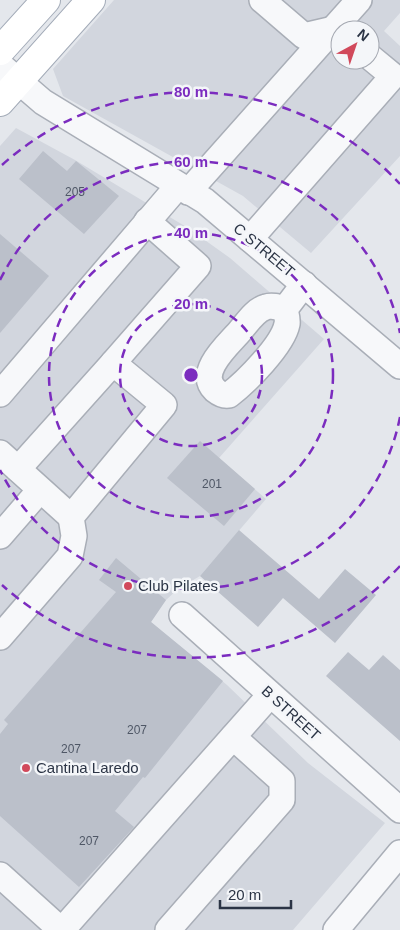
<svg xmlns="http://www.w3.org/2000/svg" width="400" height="930" viewBox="0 0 400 930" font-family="Arial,sans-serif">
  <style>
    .built { fill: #d2d6de; fill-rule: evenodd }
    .building { fill: #bbc0ca }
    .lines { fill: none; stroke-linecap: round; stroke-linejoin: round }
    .minor-casing { stroke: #a9aeb7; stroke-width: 28 }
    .major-casing { stroke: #a3abb8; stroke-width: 30 }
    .minor { stroke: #f7f8fa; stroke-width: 25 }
    .major { stroke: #fff; stroke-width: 28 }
    .ring { fill: none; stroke: #7b2cbf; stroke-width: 2.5; stroke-dasharray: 9 6 }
    .poi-dot { fill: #d1495b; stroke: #f4f6f9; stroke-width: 2 }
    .labels { text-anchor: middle; stroke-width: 5; stroke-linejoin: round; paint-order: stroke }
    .number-label { font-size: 12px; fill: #4f5766 }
    .street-label { font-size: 15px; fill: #2b3445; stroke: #f4f6f9 }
    .poi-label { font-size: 15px; fill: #2b3445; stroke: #f4f6f9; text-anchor: start }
    .centre { fill: #7b2cbf; stroke: #f4f6f9; stroke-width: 2.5 }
    .ring-label { font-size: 15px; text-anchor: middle; font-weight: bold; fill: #7b2cbf; stroke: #f4f6f9; stroke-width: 5; stroke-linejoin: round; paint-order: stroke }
  </style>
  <rect width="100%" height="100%" fill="#e4e7ec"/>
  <g class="built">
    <path d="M114,0H400V13L384,31L400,46V156L311,253L243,196L63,96L53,69ZM340,30H370V60H340Z"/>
    <polygon points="16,128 75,160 188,228 230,258 324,339 219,458 266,499 200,576 178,589 166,600 151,622 227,685 308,763 385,823 293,930 0,930 0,146"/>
  </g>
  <g class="building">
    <polygon points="43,151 67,171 76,161 119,196 84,234 19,179"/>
    <polygon points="0,234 49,276 0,333"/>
    <polygon points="200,441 255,489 224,526 167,478"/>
    <polygon points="239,530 319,599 345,569 376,595 335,643 283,598 258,627 200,576"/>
    <polygon points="116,558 166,600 151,622 223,681 145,778 143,777 115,811 134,827 79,887 0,816 0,734 8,724 4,720 116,592 99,580"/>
    <polygon points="348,652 369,670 383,655 400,670 400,741 326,676"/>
  </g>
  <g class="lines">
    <g class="minor-casing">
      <g id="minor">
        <polyline points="262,0 304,36 334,29 337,31"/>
        <polyline points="0,65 43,102 205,201 400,366"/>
        <polyline points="188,192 359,0"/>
        <polyline points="250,239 393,76 370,57"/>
        <path d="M285,309C278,307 272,305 266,307C255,310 247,323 240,331C229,344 196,372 215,390C220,394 224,396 229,395C246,382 283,345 287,324C288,320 286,314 285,309L304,284"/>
        <polyline points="0,394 178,186"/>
        <polyline points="0,453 71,517"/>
        <polyline points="18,469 113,363"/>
        <polyline points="0,536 40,490"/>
        <polyline points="182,615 400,810"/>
        <polyline points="0,637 70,556 74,536 71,517 164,405 113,363 198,266 147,221"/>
        <polyline points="0,875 61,930"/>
        <polyline points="62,930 270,695"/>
        <polyline points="168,930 282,800 282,781 233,737"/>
        <polyline points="336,930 400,853"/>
      </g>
    </g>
    <g class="major-casing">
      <g id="major">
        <polyline points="0,51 46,0"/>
        <polyline points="0,102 91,0"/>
      </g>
    </g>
    <use href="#minor" class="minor"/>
    <use href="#major" class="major"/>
  </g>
  <g class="ring">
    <circle cx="191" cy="375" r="71"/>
    <circle cx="191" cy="375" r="142"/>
    <path d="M400 417A213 213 0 0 1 0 470M0 280A213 213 0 0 1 400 333"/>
    <path d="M400 566A283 283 0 0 1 2 585M2 165A283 283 0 0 1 400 184"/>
  </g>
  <g class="poi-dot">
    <circle cx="128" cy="586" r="5"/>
    <circle cx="26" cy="768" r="5"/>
  </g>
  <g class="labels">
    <g class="number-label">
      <text x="75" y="196">205</text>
      <text x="212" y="488">201</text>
      <text x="137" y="734">207</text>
      <text x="71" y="753">207</text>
      <text x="89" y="845">207</text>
    </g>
    <g class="street-label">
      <text transform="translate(264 250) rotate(40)" y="5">C STREET</text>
      <text transform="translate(291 713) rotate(42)" y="5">B STREET</text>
    </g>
    <g class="poi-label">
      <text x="138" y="591">Club Pilates</text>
      <text x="36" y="773">Cantina Laredo</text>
    </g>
  </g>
  <circle cx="191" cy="375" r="8" class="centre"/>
  <g class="ring-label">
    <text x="191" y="97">80 m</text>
    <text x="191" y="167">60 m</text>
    <text x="191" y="238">40 m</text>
    <text x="191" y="309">20 m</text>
  </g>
  <g transform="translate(355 45) rotate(40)"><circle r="24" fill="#f4f6f9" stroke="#a4a8b1"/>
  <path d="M0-4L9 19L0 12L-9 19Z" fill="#d1495b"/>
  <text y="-8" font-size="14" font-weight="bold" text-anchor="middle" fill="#2b3445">N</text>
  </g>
  <path d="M220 900v8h71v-8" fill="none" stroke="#2b3445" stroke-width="2.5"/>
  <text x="228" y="900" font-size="15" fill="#2b3445" stroke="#f4f6f9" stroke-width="4" paint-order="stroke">20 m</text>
</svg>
